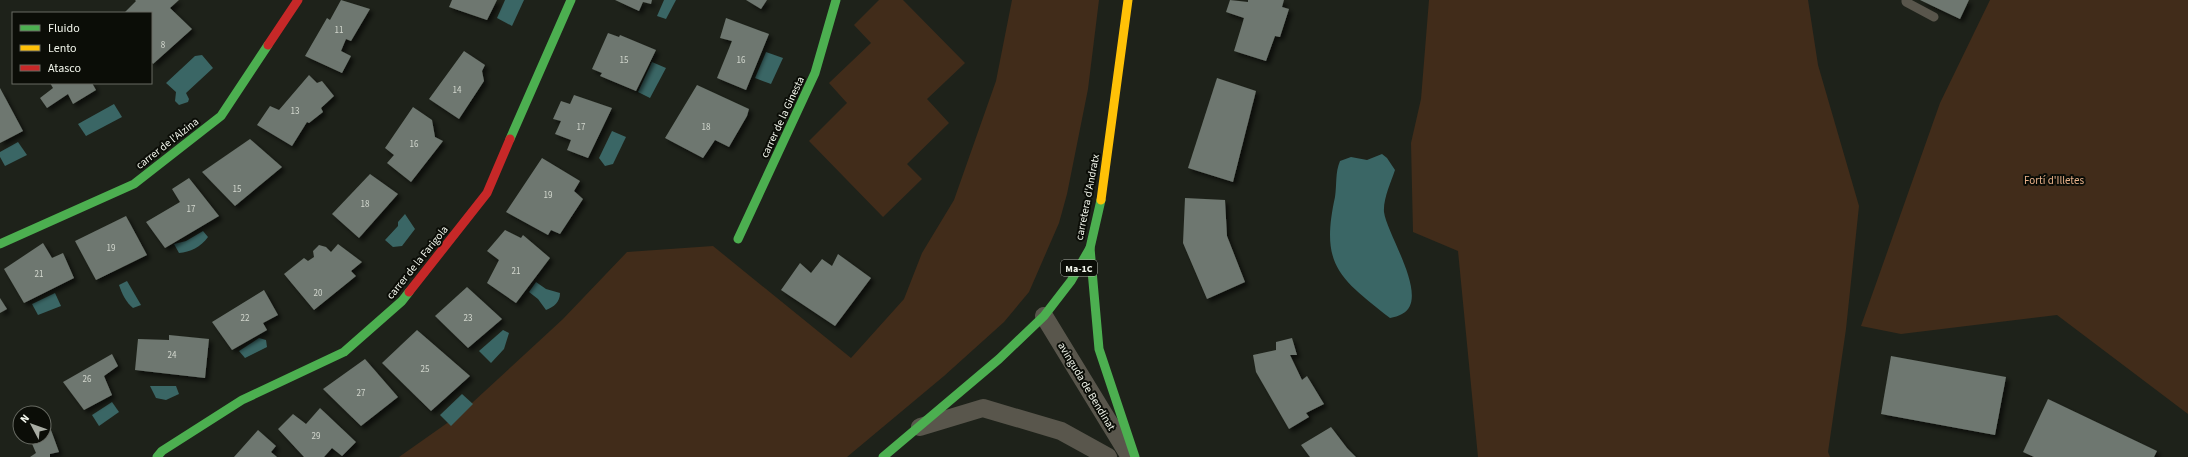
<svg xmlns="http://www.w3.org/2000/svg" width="2188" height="457" viewBox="0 0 2188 457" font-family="'Source Sans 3',sans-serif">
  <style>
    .green { fill: #412c1a }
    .water { fill: #3a6665 }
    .building { fill: #6e776f; filter: url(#shadow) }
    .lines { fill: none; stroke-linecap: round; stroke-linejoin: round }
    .lane { stroke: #59564c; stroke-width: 9 }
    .street { stroke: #59564c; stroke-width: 18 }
    .fast { stroke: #4caf50; stroke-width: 9 }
    .slow { stroke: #ffc107; stroke-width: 9 }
    .jam { stroke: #c62828; stroke-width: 9 }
    .labels { text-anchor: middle; stroke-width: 4; stroke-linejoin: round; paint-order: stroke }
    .number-label { font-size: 9px; fill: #d2d7ce }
    .shield { fill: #0b0d07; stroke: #adb1a8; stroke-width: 1 }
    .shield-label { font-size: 10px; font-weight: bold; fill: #f3f7ed }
    .street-label { font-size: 11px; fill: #f3f7ed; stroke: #0b0d07 }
    .park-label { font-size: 11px; fill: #e9b28b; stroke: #0b0d07 }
  </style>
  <defs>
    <filter id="shadow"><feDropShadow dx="3.5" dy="3.5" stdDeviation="2" flood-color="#0009"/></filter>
  </defs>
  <rect width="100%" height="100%" fill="#1e221a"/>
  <g class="green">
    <polygon points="879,0 903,0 965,63 927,99 949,123 907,164 922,179 883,217 809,141 847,103 829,83 871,43 854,25"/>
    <polygon points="1012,0 1099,0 1088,89 1067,194 1059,223 1029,292 1004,322 944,376 847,457 399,457 460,414 563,319 627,252 713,246 851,358 904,299 922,253 954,200 996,81"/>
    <polygon points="1429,0 1808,0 1818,65 1859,206 1846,329 1828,452 1830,457 1478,457 1458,251 1413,232 1411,143 1421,99"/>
    <polygon points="1990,0 2188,0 2188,414 2057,315 1901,334 1861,326 1940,103"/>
  </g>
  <g class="water">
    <polygon points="505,0 524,0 512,26 497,18"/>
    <polygon points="664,0 676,0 666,19 657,16"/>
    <polygon points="766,52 783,58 771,84 755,78"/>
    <polygon points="202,55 213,68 186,93 189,99 188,102 179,105 175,101 176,92 166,83 195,56"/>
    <polygon points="652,62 666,68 650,98 638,92"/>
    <polygon points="114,104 122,117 86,136 78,124"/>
    <polygon points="612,131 626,137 613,164 605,166 599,158"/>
    <polygon points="18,142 27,155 5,166 0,157 0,152"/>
    <path d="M1382,154L1387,158L1395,170C1391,182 1383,199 1384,212C1387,235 1431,299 1402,314C1399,316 1394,317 1390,318C1339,278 1320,265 1335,197C1337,184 1335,173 1340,161L1351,157L1367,160Z"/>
    <polygon points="405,214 415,229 402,246 393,247 385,240 398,226 398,222"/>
    <path d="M203,231L208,237C201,247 190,252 179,253L174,244L186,241Z"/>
    <path d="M127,281L141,305L133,308C126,302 122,294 119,285Z"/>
    <path d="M536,282L546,289L560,293C560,302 554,307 546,310L538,299L529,292Z"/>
    <polygon points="55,293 61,306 38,315 32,304"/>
    <polygon points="503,330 509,333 504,349 491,363 479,351"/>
    <polygon points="259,338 266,340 267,347 245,358 239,351"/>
    <polygon points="150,386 176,386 179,394 166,400 156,398"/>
    <polygon points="462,394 473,404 451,426 440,415"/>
    <polygon points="112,402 119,412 99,426 92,415"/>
  </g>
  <g class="building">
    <polygon points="135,0 179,0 170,8 192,29 153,64 151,61 151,13 124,13 136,1"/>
    <polygon points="341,0 370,9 351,41 346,39 341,51 351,56 342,73 305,56 327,18 330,20"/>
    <polygon points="452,0 497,0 487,20 449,7"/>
    <polygon points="615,0 652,0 651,4 643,2 639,11"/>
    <polygon points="746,0 767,0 761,9"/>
    <polygon points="1230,0 1248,2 1248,0 1284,0 1282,7 1289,9 1280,37 1275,36 1266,61 1234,51 1244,18 1226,12"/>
    <polygon points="1920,0 1969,0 1960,19"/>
    <polygon points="726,18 769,34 746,90 717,78 732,41 720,38"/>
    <polygon points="608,33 619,37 620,35 656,50 636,91 600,76 602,73 592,69"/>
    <polygon points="464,51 485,65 482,71 484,81 459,119 429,99"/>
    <polygon points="309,75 317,83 322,81 334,96 321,108 323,112 309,123 307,122 292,146 257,125 270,106 279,110"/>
    <polygon points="1217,78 1256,91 1233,182 1188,168"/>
    <polygon points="50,83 92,83 96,90 73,104 68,94 47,108 40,98 53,88"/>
    <polygon points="697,85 749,109 747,116 729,147 715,140 703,158 665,138"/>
    <polygon points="0,88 23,131 0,143"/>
    <polygon points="574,95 612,108 588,158 567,150 571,140 555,134 561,121 553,119 561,101 570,104"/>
    <polygon points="413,107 432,120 435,137 443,141 411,182 387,163 394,155 385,148"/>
    <polygon points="250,139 282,167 235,206 202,172"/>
    <polygon points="542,158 580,181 574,191 583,199 560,234 551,230 548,235 506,212"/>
    <polygon points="370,174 398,194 359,238 332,214"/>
    <polygon points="189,178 219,216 165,248 146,222 180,202 172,189"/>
    <polygon points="1185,198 1225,200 1227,236 1245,282 1207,299 1183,243"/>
    <polygon points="126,216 147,255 96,280 75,241"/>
    <polygon points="505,230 521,238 523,235 550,258 516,303 487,283 499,260 487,251"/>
    <polygon points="43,243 52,258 63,253 74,278 24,303 4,269"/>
    <polygon points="338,244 362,262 351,271 356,276 314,310 284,274 304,258 308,261 314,257 313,251 319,245 326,247 331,252"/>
    <polygon points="838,254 871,278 835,326 781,290 800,263 811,273 822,259 832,266"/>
    <polygon points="467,287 502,319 468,348 435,316"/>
    <polygon points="264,290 278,315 263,323 267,330 232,350 212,322"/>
    <polygon points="0,298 7,309 0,313"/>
    <polygon points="417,330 470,376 431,411 382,363"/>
    <polygon points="169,335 209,339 205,378 135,370 138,339 169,340"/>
    <polygon points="1292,338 1297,355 1290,355 1302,380 1307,376 1324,404 1306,413 1309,417 1289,429 1256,372 1253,355 1276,350 1276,342"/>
    <polygon points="112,354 118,366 104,376 112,395 84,410 63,382"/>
    <polygon points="1891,356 2006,377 1995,435 1881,414"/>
    <polygon points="365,359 398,397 361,426 323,389"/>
    <polygon points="2048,399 2157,451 2154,457 2034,457 2023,452"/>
    <polygon points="320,408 356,442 342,456 332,448 324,457 304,457 278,429 293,414 306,424"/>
    <polygon points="1331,427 1347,448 1356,457 1310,457 1301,445"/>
    <polygon points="51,430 59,452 50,454 50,457 30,457 36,453 30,439 44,437 44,431"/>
    <polygon points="258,430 276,446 271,452 277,457 234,457"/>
  </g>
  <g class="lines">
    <polyline class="lane" points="1906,0 1906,2 1934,17"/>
    <g class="street">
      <polyline points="1044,316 1127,452"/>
      <polyline points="920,427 983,408 1061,431 1108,457"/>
    </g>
    <g class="fast">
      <polyline points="510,139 571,0"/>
      <polyline points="738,239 815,73 836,0"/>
      <polyline points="0,244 134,184 221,116 268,45"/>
      <polyline points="1090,248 1099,349 1135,457"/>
      <polyline points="157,457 162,451 242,400 344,352 402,301 409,292"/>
      <polyline points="883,457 999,359 1044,316 1071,281 1090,248 1101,200"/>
    </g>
    <polyline class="slow" points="1101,200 1128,0"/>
    <g class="jam">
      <polyline points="268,45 298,0"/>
      <polyline points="409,292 487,193 510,139"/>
    </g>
  </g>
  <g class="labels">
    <g class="number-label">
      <text x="339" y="33">11</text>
      <text x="163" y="48">8</text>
      <text x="624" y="63">15</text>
      <text x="741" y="63">16</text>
      <text x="457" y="93">14</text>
      <text x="295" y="114">13</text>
      <text x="581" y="130">17</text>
      <text x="706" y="130">18</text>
      <text x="414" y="147">16</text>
      <text x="237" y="192">15</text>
      <text x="548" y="198">19</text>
      <text x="365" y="207">18</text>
      <text x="191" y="212">17</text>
      <text x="111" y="251">19</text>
      <text x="516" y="274">21</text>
      <text x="39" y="277">21</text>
      <text x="318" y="296">20</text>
      <text x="245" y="321">22</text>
      <text x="468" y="321">23</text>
      <text x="172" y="358">24</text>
      <text x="425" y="372">25</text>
      <text x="87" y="382">26</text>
      <text x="361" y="396">27</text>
      <text x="316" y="439">29</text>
    </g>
    <rect class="shield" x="1061" y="260" width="36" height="16" rx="3"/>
    <g class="shield-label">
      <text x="1079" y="272">Ma-1C</text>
    </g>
    <g class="street-label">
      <text transform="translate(782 117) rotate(-65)" y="4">carrer de la Ginesta</text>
      <text transform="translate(167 143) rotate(-38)" y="4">carrer de l'Alzina</text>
      <text transform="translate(1087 197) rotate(-79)" y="4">carretera d'Andratx</text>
      <text transform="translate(417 262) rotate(-51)" y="4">carrer de la Farigola</text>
      <text transform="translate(1087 386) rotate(59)" y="4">avinguda de Bendinat</text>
    </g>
    <g class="park-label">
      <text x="2054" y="184">Fortí d'Illetes</text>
    </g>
  </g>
  <rect x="12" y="12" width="140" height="72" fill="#0b0d07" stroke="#686b63"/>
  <rect x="20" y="25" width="20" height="6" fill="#4caf50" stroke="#686b63"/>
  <text x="48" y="32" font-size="12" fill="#f3f7ed">Fluido</text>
  <rect x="20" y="45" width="20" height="6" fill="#ffc107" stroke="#686b63"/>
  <text x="48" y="52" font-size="12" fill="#f3f7ed">Lento</text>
  <rect x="20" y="65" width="20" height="6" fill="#c62828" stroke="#686b63"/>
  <text x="48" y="72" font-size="12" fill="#f3f7ed">Atasco</text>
  <g transform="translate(32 425) rotate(311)"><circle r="19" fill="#0b0d07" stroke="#686b63"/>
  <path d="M0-3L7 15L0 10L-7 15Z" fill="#a8aca3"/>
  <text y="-6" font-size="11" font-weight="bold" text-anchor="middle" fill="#f3f7ed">N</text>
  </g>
</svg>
